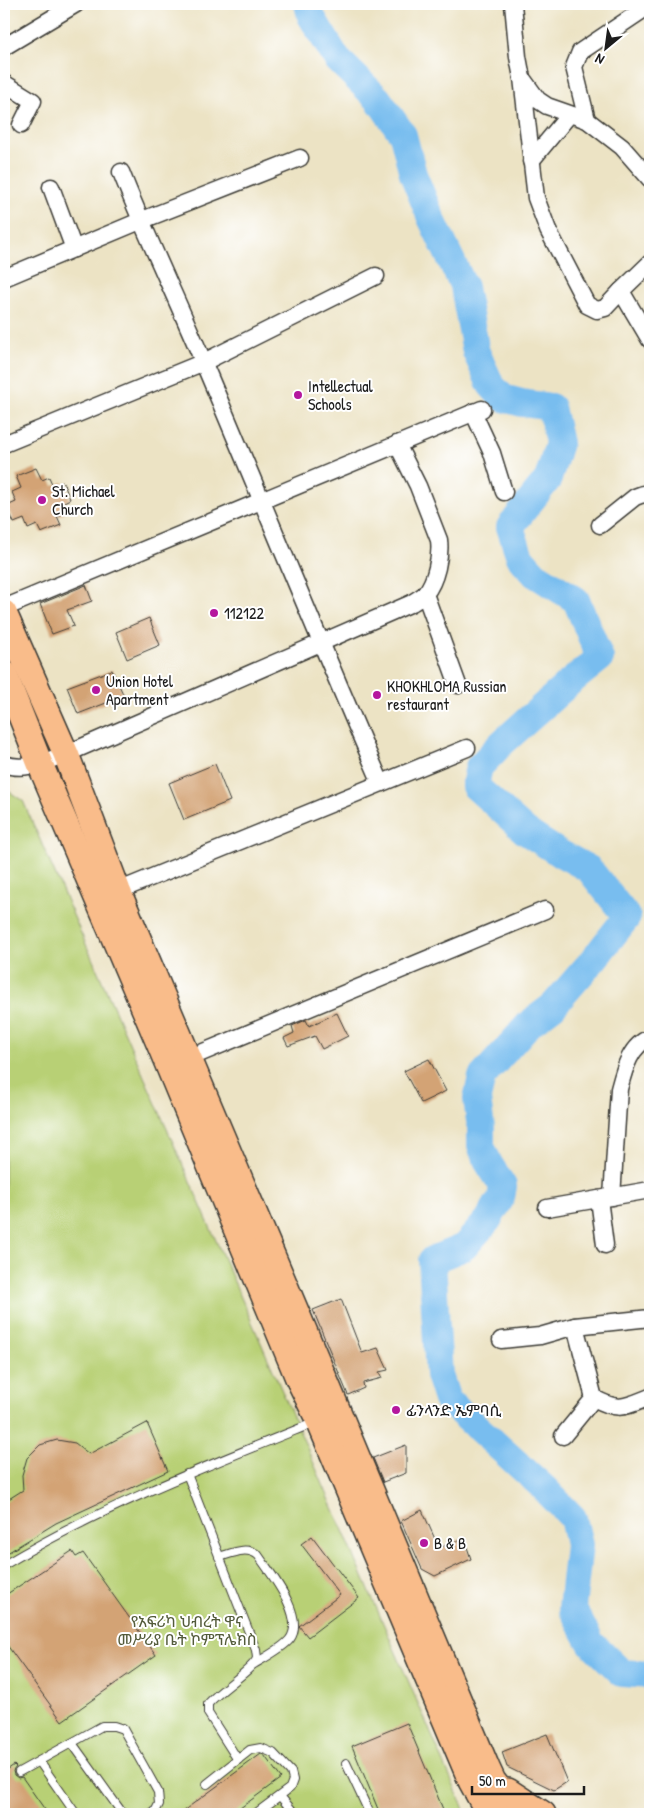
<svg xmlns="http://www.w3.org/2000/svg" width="654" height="1818" viewBox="0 0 654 1818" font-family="'Patrick Hand','Noto Sans Ethiopic',sans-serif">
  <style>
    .green { fill: #b8d075; stroke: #6a7648 }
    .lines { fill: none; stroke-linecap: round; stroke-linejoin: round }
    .river { stroke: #78bdef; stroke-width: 28 }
    .building { fill: #d3a375 }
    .service-casing { stroke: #3b3a35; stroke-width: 10 }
    .minor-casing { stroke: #3b3a35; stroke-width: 19 }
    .primary-casing { stroke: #3b3a35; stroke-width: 28 }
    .service { stroke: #fff; stroke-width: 8 }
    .minor { stroke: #fff; stroke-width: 16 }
    .primary { stroke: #f9bc8a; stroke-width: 25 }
    .poi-dot { fill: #b5179e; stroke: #fff; stroke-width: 2 }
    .labels { text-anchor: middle; stroke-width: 4; stroke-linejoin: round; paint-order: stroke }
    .poi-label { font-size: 16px; fill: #1c1c1c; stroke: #fff; text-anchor: start }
    .park-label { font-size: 16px; fill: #535b3b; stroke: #fff }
  </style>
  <rect width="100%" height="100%" fill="#fff"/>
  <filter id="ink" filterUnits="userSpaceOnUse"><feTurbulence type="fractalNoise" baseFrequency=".02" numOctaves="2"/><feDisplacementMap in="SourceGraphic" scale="10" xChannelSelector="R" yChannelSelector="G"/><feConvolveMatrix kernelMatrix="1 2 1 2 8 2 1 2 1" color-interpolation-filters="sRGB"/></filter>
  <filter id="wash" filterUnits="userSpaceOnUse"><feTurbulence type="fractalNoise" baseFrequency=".0096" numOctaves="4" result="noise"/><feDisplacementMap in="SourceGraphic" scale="20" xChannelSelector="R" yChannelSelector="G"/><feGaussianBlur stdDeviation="1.12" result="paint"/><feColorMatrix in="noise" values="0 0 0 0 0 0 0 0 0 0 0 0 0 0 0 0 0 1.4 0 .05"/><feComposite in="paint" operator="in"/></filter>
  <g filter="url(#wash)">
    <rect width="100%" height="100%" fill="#ece3c4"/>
    <polygon class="green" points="4,788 23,801 308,1450 466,1814 4,1814"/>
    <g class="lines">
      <polyline class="river" points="308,4 311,16 337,59 378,99 403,135 413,174 431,218 464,287 476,352 491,385 503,398 522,403 551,407 559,443 548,479 510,527 520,557 535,574 576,600 600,658 569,683 502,743 479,767 475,786 525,831 556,851 589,869 627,917 594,959 553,1006 529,1024 482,1077 477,1099 481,1128 481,1146 489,1164 503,1186 501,1198 488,1220 464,1247 432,1260 439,1375 447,1400 544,1488 573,1518 579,1545 572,1608 591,1643 622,1673 650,1675"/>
    </g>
    <g id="blocks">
      <g class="building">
        <polygon points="36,468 42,480 49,477 53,486 63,482 70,499 60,504 65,513 57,516 61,525 41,533 37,525 28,529 24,519 14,523 7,506 16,502 12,492 21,488 16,476"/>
        <polygon points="86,585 92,601 67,610 74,626 52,634 40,604"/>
        <polygon points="149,618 160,645 127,659 116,632"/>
        <polygon points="112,670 124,696 78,714 67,687"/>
        <polygon points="215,764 230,801 184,820 169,783"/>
        <polygon points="337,1013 348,1036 322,1049 315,1036 288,1046 284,1038 294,1033 292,1026 306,1020 309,1026"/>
        <polygon points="429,1059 446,1091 421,1103 404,1071"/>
        <polygon points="341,1299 362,1353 378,1348 388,1370 379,1372 382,1378 363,1383 364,1388 348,1395 313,1310"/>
        <polygon points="147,1423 168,1471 56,1523 4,1555 4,1502 23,1490 22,1475 27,1458 40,1445 57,1440 75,1443 89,1454"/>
        <polygon points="406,1445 406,1473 383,1482 373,1458"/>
        <polygon points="422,1510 439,1548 464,1538 471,1559 435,1576 422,1569 401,1521"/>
        <polygon points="312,1536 359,1598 308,1637 299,1626 340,1595 301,1544"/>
        <polygon points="72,1551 76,1557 83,1553 156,1655 62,1721 4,1641 4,1596"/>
        <polygon points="407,1723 445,1814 380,1814 352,1746"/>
        <polygon points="547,1734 567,1782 554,1790 507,1767 502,1752"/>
        <polygon points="261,1754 264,1755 281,1778 232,1814 179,1814"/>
        <polygon points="14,1765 16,1767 13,1771 14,1775 18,1778 22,1777 48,1814 4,1814 4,1772"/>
      </g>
    </g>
  </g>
  <g filter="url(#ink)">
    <use href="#blocks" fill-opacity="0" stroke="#3b3a35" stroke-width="1"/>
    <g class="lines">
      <g class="service-casing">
        <g id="service">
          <path d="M187,1474L256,1650C256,1651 257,1657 257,1658C254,1669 217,1692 208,1704V1713L238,1760"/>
          <path d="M219,1557C233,1553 246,1546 258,1555C271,1574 306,1617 290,1639C283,1648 264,1658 254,1664"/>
          <path d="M4,1565C103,1506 209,1465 316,1422"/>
          <polyline points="72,1743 123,1814"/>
          <polyline points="39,1761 76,1814"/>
          <polyline points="346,1763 370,1814"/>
          <polyline points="19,1772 102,1726 114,1726 123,1729 158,1792 159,1804 155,1812 152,1814"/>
          <polyline points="207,1784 250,1750 261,1748 273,1753 291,1772 293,1780 290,1788 255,1814"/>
          <polyline points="280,1796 295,1814"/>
        </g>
      </g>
      <g class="minor-casing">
        <g id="minor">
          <polyline points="513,4 518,57 522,78 538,100 547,106 587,120 622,147 650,179"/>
          <polyline points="4,47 76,4"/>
          <polyline points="522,78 536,198 548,230 587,305 597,310 605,308 621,291"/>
          <polyline points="4,83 33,101 21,125"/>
          <polyline points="587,120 574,67 580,52 650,5"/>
          <polyline points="531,161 569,115"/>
          <path d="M121,172C147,238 178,301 205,366C264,505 321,645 381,783"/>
          <polyline points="51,187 74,249"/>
          <polyline points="650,263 621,291 650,340"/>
          <polyline points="4,278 140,221 300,158"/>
          <polyline points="473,412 492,453 504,492"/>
          <polyline points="4,444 204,362 376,276"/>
          <polyline points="600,525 635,497 643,494 650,495"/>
          <polyline points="425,594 458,685"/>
          <polyline points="4,608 482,409"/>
          <path d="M4,764C25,772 46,761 66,754L412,603C416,600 422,597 425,594C436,581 441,556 439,540L418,486L397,444"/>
          <polyline points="118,891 467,748"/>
          <polyline points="189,1058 545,910"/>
          <path d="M612,1197L619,1089C624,1070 630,1045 650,1038"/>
          <polyline points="599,1199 605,1245"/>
          <polyline points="547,1208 650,1190"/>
          <polyline points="575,1326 594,1398"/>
          <polyline points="501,1340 540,1336 575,1326 650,1318"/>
          <path d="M563,1436L594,1398C619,1412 625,1407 650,1397"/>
        </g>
      </g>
      <g class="primary-casing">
        <g id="primary">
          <polyline points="4,613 66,754 118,891 320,1368 487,1768 493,1781 519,1814"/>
          <polyline points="4,673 40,764 161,1048 298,1378 319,1421 471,1781 489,1814"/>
          <polyline points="508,1791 543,1814"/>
        </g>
      </g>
      <use href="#service" class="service"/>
      <use href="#minor" class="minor"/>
      <use href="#primary" class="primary"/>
    </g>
  </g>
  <g class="poi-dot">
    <circle cx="298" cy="395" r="5"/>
    <circle cx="42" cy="500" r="5"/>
    <circle cx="214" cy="613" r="5"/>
    <circle cx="96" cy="690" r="5"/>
    <circle cx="377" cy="695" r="5"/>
    <circle cx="396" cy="1410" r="5"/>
    <circle cx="424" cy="1543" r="5"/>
  </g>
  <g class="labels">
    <g class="poi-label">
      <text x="308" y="392">Intellectual<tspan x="308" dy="18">Schools</tspan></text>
      <text x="52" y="497">St. Michael<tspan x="52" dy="18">Church</tspan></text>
      <text x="224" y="619">112122</text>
      <text x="106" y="687">Union Hotel<tspan x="106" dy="18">Apartment</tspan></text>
      <text x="387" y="692">KHOKHLOMA Russian<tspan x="387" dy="18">restaurant</tspan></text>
      <text x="406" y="1416">ፊንላንድ ኤምባሲ</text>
      <text x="434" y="1549">B &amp; B</text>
    </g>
    <g class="park-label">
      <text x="187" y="1627">የአፍሪካ ህብረት ዋና<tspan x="187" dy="18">መሥሪያ ቤት ኮምፕሌክስ</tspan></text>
    </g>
  </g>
  <rect width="654" height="1818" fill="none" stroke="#fff" stroke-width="20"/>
  <g transform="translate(606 48) rotate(209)" stroke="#ffffff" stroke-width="4" paint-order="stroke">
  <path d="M0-4L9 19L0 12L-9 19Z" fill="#1c1c1c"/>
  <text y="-8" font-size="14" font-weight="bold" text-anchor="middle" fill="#1c1c1c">N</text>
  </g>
  <path d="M472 1786v8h112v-8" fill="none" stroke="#1c1c1c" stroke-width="2.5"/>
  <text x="479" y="1786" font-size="15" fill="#1c1c1c" stroke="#ffffff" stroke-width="4" paint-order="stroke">50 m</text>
</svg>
